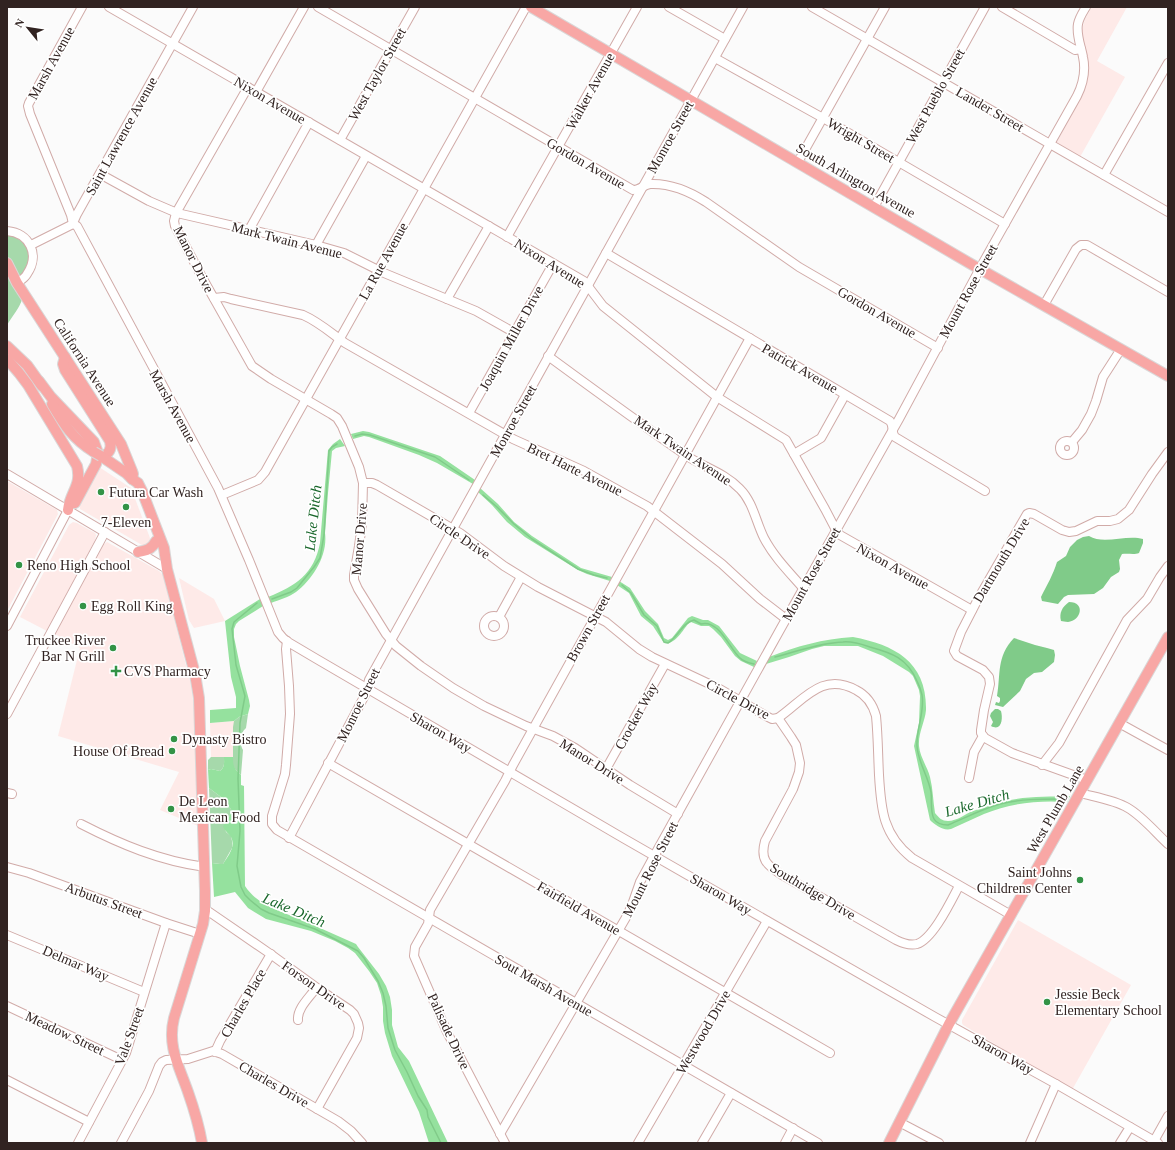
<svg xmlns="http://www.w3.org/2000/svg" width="1175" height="1150" viewBox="0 0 1175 1150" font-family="Georgia,serif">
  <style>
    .built { fill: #feeae8 }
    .green { fill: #a6d9ab }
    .forest { fill: #95e19e }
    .water { fill: #80cb89 }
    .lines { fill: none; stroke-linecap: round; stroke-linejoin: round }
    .stream { stroke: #80cb89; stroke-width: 1.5 }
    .minor-casing { stroke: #d1aba8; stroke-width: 10 }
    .major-casing { stroke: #dad7d7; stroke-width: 12 }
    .minor { stroke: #fff; stroke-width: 8 }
    .major { stroke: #f8a7a5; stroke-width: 10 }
    .major-bridge-casing { stroke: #dad7d7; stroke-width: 12; stroke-linecap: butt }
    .major-bridge { stroke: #f8a7a5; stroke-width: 10 }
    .poi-dot { fill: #339346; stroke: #fff; stroke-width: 1.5 }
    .labels { text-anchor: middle; stroke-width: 3.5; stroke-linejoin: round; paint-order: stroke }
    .street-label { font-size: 14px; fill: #312321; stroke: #fff }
    .poi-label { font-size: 14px; fill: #312321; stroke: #fff; text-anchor: start }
    .water-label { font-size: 15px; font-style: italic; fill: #1a682c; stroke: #fff }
  </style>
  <rect width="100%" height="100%" fill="#fbfbfb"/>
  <g class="built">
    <polygon points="1092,7 1127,7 1097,61 1125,77 1080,157 1060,145 1057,142 1083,94 1087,79 1089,69 1088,58 1082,35 1082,30 1085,19"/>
    <polygon points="99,467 131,488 150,538 149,544 144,546 142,545 80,509 79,504"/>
    <polygon points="7,481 57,510 58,514 7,611"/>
    <polygon points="73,522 77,523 95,533 96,535 95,540 47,631 20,617 69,525"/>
    <polygon points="107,542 159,571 163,575 190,681 195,711 198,826 160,810 179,772 58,736 80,648 55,634 103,545"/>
    <polygon points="179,578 214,599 225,621 194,628 189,620"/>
    <polygon points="234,721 233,757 211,757 210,723"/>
    <polygon points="1018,920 1131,985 1072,1090 963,1025 962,1023 962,1020"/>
  </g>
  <g class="green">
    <path d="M7,234C21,238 31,247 29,263C28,267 25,270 23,274C21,281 24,291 22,299C21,306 11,318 7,325Z"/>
    <path d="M248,714L246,728C240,733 239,743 243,750L241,775L235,769L233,766V727L234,721L239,717Z"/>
    <path d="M211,757H224C224,763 225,767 220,771L211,769L208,770V760Z"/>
    <polygon points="209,788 221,797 227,806 231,809 230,816 224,824 226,832 231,836 232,841 232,848 223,864 220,864 212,863"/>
  </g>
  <g class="forest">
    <polygon points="363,431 369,432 440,456 475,480 473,484 437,463 419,455 369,437 364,436 353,439 351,434"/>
    <path d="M340,439L345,446L336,448L332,451L328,493L325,533C328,555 313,579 296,592C289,597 279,600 271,603L268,597C296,586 314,574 320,543L328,450L333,444Z"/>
    <polygon points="480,488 498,504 514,522 532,536 581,568 612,577 610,581 587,574 578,570 525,537 507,522 492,505 478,492"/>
    <path d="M619,581L630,588L645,611L658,624L664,638L668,640L672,638L688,618L692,616L703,620H708L719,626L740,653L757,661L754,667L741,661L735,656L721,637L713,629L709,626H701L691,622L688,624C683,630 674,646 664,643L653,626L641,616L629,593L617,585Z"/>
    <polygon points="260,599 263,606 239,621 236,624 234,629 234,637 240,666 249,700 250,706 248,714 239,717 234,721 210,723 210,710 236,708 236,697 231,677 225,621"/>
    <path d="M853,637C895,645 927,662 926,710C925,722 918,733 919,746C920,757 927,766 930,777C933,789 933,801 935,813C939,818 942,821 948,821C957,821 965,814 973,811C984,807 995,804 1006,801C1026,796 1049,797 1070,796L1067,802C1039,800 1010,803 984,814C973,819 962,824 951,829C943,831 935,825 930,820L914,746L919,723L920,696L919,690L913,676L909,672L883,656L858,646H824L812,649L789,657L766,664L769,657C798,646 822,639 853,637Z"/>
    <path d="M224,757H233C233,767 234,768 241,775V785L244,786L245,886C258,906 281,911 302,920C320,928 338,936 356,944L358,947L379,974L386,986L390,997L392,1010V1025L398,1047L409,1061L448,1143H429L419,1112L392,1056L385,1033L383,1021V1007L381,995L377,983L369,971L355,953L348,948L335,941L311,931L266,919L248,908L235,892L214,897L212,863L220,864H223C228,856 236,847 231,837C229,834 225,831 223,827C225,820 232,817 231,809L227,806L221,797L209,788L208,770L211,769L220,771C225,767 224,763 224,757Z"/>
  </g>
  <g class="water">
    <path d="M1089,536C1104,545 1127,534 1143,539V543L1139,553C1134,555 1128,553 1122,554L1119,560L1120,569L1119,572L1111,577L1103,588L1094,594L1068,595L1064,597L1058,604L1042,601L1041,597C1047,585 1053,575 1057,562L1066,556L1070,547L1077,540L1083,537Z"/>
    <path d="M1069,602C1086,602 1081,621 1068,622C1065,622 1063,621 1061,621C1059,613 1062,607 1069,602Z"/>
    <path d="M1014,638L1035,645L1047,648L1054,650L1055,655L1054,662L1042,672L1034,673L1026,679L1020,691L1003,707L995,705L996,702L999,703L1000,701V698L997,696C1001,674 996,657 1014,638Z"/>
    <path d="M995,709H998L1001,711C1003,718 1002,732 991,726L993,722L990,716L991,713Z"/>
  </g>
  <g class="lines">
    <g class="stream">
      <polyline points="355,436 362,434 370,435 435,457 469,480"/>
      <polyline points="483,495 497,507 514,524 532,539 578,569 594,575 607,578"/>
      <path d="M622,585L631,593L644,615L657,626L664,642L668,643C678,637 682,623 694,620L701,624C719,619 729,648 740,658C744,662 749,663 754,664"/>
      <polyline points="272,599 291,592 297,588 314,567 320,558 324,535 329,451 332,447 337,444"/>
      <polyline points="257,603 234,622 232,629 236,665 245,696 240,723 238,779 240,831 237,866 241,887 245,895 250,900 261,909 269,913 315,929 358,951 364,958 378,981 383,993 386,1006 388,1028 395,1050 407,1072 418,1096 427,1110 428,1117 441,1143"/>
      <path d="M775,657C798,651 820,643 843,642C852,641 861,644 870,647C892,653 907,658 917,681C919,685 921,690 922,695C925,712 916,729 917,746C918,762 928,776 931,792C932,800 930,812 934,819C937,824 943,825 948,825C965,818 982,809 1000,804C1019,799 1042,799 1062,799"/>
    </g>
    <g class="minor-casing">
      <g id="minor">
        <polyline points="82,7 29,103 28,106 30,114 71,215 73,224 77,226 218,488 249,560 278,632 283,638 288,642 315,658 623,838 935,1017 1056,1084 1158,1143"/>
        <polyline points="109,7 584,281 603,306 717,397 786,440 825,509 836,530 840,535 972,610"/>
        <path d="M318,7L633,190C639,190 644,185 650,184C671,183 689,191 706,202L799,267L938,348"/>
        <polyline points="669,7 725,39"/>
        <polyline points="812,7 1168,212"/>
        <polyline points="1002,7 1075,50 1081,49"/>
        <polyline points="715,58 823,118 1005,224"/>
        <polyline points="248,87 176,213 174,221 175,226 203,279 252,366 271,379 331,414 337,418 342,426 359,467 363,483 362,524 359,546 354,575 354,580 358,589 386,634 396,646 421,666 453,688 484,706 526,726 553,736 575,748 630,785 678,814"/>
        <polyline points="256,92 304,7"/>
        <polyline points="340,140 415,7"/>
        <polyline points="798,162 885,7"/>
        <polyline points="100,174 149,201 177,213 316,245 344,253 384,273 476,311 515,333"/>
        <polyline points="1104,175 1168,63"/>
        <polyline points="874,207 985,7"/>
        <polyline points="73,223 77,214 193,7"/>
        <polyline points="249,230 309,122"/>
        <path d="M7,231C30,233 40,255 27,274C25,278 21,280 17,283"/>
        <polyline points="507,237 637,7"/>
        <polyline points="31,245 73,224"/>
        <polyline points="316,245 366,156"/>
        <path d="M606,253L890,421C894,426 891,432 895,437L985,491"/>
        <path d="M214,298L224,297L231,299L303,315C319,322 331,333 345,343L513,439L584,471L647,506L722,564L760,599L786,619"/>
        <polyline points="447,299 489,226"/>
        <polyline points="1044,305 1076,249 1081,245 1087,245 1168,292"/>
        <path d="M548,356C593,389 638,422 684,454C702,467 724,472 740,489C753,502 756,522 764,538C774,557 789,572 803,588"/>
        <polyline points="469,413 553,264"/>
        <circle cx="1067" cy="448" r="7"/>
        <polyline points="1072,442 1082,430 1091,414 1096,401 1103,377 1121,349"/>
        <polyline points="794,454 821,438 845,395"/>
        <polyline points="7,474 167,569"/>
        <path d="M363,483H372L377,485L460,533L504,566L538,587L606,622L639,649L652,657L718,688L768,717L772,719L778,718C803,701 822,671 856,690C866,695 873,705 876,716C878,736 878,756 879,775C881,810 883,835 912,858L1011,915"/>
        <polyline points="222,495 258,480 265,472 526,7"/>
        <circle cx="494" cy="626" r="10"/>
        <polyline points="499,617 521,577"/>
        <polyline points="7,626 68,510"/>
        <polyline points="287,641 286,649 289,686 290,714 286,765 285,774 272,816 272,824 277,830 818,1143"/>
        <polyline points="7,714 105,532"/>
        <path d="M778,718L791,737L796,745L800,763L799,772L793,789L765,841C760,859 766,865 782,875L896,940C902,943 909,946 917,944C933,939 951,901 959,886"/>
        <polyline points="1119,723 1168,750"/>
        <polyline points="328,763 830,1053"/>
        <polyline points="1042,765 1059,743 1127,620 1147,599 1160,577 1168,566"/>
        <polyline points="606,769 665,664"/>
        <polyline points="969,778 974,752 983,736"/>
        <polyline points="1087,780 1012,753 985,738 981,733 981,730 984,710 990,684 989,677 983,670 957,656 954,651 961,632 978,599 1027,514 1029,513 1034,514 1062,530 1069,532 1076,531 1097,521 1110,521 1118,519 1129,510 1152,474 1168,452"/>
        <polyline points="7,793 12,794"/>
        <path d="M1080,793C1095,797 1115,800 1128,808C1142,816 1156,833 1168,844"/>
        <path d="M81,824C120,844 160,861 205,867"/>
        <polyline points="289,838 365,695 369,680 621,226 743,7"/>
        <polyline points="7,867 29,873 166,923 200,934"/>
        <polyline points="205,909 269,953 320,990 350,1010 354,1014 358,1023 359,1028 357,1038 317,1109"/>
        <polyline points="7,935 144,992"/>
        <polyline points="7,1006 122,1060"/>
        <path d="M298,1020C297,1008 310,997 316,988"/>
        <polyline points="215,1052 220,1041 271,954"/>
        <polyline points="7,1080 89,1122"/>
        <polyline points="899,1122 939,1143"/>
        <path d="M500,1134L628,914L633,902L640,882L658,849L781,628L899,419L984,261L1077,96C1083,84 1086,71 1083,57C1081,46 1076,35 1078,24C1079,18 1083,12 1086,7"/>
        <polyline points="1154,1141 1168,1116"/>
        <polyline points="78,1143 126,1053 166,923"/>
        <polyline points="121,1143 149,1091 159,1066 162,1062 166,1060 188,1059 213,1051 222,1054 338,1121 351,1131 362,1143"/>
        <polyline points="505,1143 447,1032 414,956 415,947 428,924 430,910 505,781 513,765 750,338"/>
        <polyline points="638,1143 767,921"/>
        <polyline points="702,1143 731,1093"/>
        <polyline points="785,1143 793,1128"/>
        <polyline points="1030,1143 1056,1084"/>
        <polyline points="1120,1143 1130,1127"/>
      </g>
    </g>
    <g class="major-casing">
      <g id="major">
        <polyline points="531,7 971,264 1168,376"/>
        <polyline points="7,263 17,283 121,444 132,471 133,474 132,479"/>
        <polyline points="7,346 27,365 42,386"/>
        <path d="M65,357L63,364L65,370L110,441C112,449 109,455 101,456"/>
        <path d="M7,359L19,373L28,385L77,466C82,486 70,492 68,510"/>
        <polyline points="39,381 51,397 94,442 98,453 96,464 75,503"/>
        <path d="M52,404C65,426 72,438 94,452"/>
        <path d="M101,456L126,473L132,479L138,483L142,491L164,548L167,569L195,674L199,698L205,891V911L203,924L174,1018C167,1046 179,1066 188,1092C194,1109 199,1126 202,1143"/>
        <path d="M138,552C146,551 152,549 156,541"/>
        <polyline points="889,1143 949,1024 1168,637"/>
      </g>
    </g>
    <use href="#minor" class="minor"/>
    <use href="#major" class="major"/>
    <g class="major-bridge-casing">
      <polyline id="major-bridge" points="94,452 101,456"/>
    </g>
    <use href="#major-bridge" class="major-bridge"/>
  </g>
  <g class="poi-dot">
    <circle cx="101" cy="492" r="4"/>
    <circle cx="126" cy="507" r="4"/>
    <circle cx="19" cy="565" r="4"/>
    <circle cx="83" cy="606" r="4"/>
    <circle cx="113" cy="648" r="4"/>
    <path d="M114 665h4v4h4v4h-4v4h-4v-4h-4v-4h4z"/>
    <circle cx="174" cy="739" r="4"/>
    <circle cx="172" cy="751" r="4"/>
    <circle cx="171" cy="809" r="4"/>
    <circle cx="1080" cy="880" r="4"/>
    <circle cx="1047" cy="1002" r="4"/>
  </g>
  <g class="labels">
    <g class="street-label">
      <text transform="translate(51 63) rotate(-61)" y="5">Marsh Avenue</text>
      <text transform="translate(377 74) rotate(-61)" y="5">West Taylor Street</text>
      <text transform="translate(590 91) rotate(-61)" y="5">Walker Avenue</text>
      <text transform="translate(935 96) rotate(-61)" y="5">West Pueblo Street</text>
      <text transform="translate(270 100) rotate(30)" y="5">Nixon Avenue</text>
      <text transform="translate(990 109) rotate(30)" y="5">Lander Street</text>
      <text transform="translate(121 136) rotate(-61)" y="5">Saint Lawrence Avenue</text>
      <text transform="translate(670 137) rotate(-61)" y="5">Monroe Street</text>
      <text transform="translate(861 140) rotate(30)" y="5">Wright Street</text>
      <text transform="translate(586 163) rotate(30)" y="5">Gordon Avenue</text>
      <text transform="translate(856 180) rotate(30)" y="5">South Arlington Avenue</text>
      <text transform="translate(287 240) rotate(14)" y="5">Mark Twain Avenue</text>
      <text transform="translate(194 259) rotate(63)" y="5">Manor Drive</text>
      <text transform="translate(383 261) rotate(-61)" y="5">La Rue Avenue</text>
      <text transform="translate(550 263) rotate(32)" y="5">Nixon Avenue</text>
      <text transform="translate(968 291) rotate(-61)" y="5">Mount Rose Street</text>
      <text transform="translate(877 312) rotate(30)" y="5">Gordon Avenue</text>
      <text transform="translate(511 338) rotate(-61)" y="5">Joaquin Miller Drive</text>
      <text transform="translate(85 362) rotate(57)" y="5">California Avenue</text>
      <text transform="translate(800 368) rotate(30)" y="5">Patrick Avenue</text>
      <text transform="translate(173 406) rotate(61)" y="5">Marsh Avenue</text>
      <text transform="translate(513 421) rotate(-61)" y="5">Monroe Street</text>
      <text transform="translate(683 450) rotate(34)" y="5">Mark Twain Avenue</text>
      <text transform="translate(575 469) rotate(26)" y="5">Bret Harte Avenue</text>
      <text transform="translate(460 536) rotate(34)" y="5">Circle Drive</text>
      <text transform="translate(359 539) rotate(-85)" y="5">Manor Drive</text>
      <text transform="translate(1001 560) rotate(-59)" y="5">Dartmouth Drive</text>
      <text transform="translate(893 566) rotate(29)" y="5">Nixon Avenue</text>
      <text transform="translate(811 574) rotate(-61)" y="5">Mount Rose Street</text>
      <text transform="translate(588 628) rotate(-61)" y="5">Brown Street</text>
      <text transform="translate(738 699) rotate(28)" y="5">Circle Drive</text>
      <text transform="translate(358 705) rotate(-64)" y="5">Monroe Street</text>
      <text transform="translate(636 716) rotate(-61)" y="5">Crocker Way</text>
      <text transform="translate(441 732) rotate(30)" y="5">Sharon Way</text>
      <text transform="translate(592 761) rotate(32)" y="5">Manor Drive</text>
      <text transform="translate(1055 809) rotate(-60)" y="5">West Plumb Lane</text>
      <text transform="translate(650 869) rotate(-63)" y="5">Mount Rose Street</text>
      <text transform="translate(813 891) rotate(31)" y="5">Southridge Drive</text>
      <text transform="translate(721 894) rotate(30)" y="5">Sharon Way</text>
      <text transform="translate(104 900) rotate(20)" y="5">Arbutus Street</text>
      <text transform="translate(579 908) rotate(30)" y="5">Fairfield Avenue</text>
      <text transform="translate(76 963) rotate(23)" y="5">Delmar Way</text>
      <text transform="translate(314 985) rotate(35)" y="5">Forson Drive</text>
      <text transform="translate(544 985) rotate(30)" y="5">Sout Marsh Avenue</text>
      <text transform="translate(243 1003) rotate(-60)" y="5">Charles Place</text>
      <text transform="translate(449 1031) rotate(65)" y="5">Palisade Drive</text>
      <text transform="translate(703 1032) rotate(-60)" y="5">Westwood Drive</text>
      <text transform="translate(65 1033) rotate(25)" y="5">Meadow Street</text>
      <text transform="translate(129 1036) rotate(-70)" y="5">Vale Street</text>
      <text transform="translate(1003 1054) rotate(29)" y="5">Sharon Way</text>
      <text transform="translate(274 1084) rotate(30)" y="5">Charles Drive</text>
    </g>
    <g class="poi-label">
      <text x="109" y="497">Futura Car Wash</text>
      <text x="126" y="527" text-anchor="middle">7-Eleven</text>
      <text x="27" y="570">Reno High School</text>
      <text x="91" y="611">Egg Roll King</text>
      <text x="105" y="645" text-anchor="end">Truckee River<tspan x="105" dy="16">Bar N Grill</tspan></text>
      <text x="124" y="676">CVS Pharmacy</text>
      <text x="182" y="744">Dynasty Bistro</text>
      <text x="164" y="756" text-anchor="end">House Of Bread</text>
      <text x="179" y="806">De Leon<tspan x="179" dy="16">Mexican Food</tspan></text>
      <text x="1072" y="877" text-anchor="end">Saint Johns<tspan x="1072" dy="16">Childrens Center</tspan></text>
      <text x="1055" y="999">Jessie Beck<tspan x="1055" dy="16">Elementary School</tspan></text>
    </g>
    <g class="water-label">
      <text transform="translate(313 518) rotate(-84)" y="5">Lake Ditch</text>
      <text transform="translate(977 803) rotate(-16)" y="5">Lake Ditch</text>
      <text transform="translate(294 910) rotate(23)" y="5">Lake Ditch</text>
    </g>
  </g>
  <rect width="1175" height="1150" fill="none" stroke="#312321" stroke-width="16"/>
  <g transform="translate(28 28) rotate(300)" stroke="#ffffff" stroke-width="3" paint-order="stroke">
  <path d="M0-3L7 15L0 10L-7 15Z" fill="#312321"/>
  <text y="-6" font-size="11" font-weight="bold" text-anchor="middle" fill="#312321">N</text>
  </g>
</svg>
